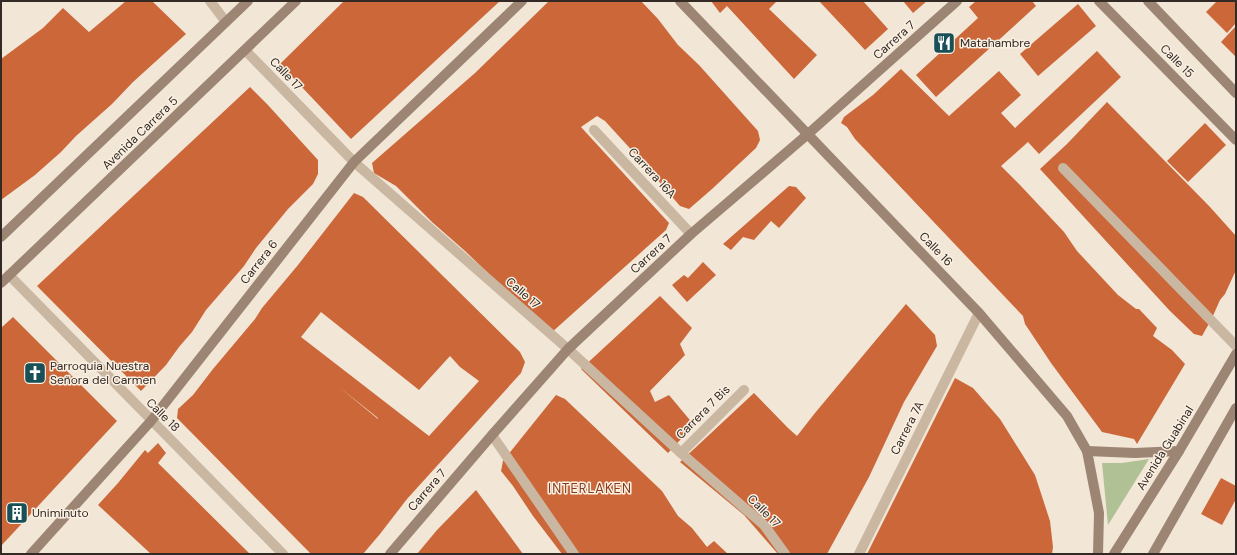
<svg xmlns="http://www.w3.org/2000/svg" width="1237" height="555" viewBox="0 0 1237 555" font-family="'DM Sans',sans-serif">
  <style>
    .green { fill: #b0c196 }
    .building { fill: #cc673a; fill-rule: evenodd }
    .lines { fill: none; stroke-linecap: round; stroke-linejoin: round }
    .street { stroke: #cab7a2; stroke-width: 10 }
    .secondary { stroke: #9d8573; stroke-width: 10 }
    .labels { text-anchor: middle; stroke-width: 3; stroke-linejoin: round; paint-order: stroke }
    .street-label { font-size: 12px; fill: #342a25; stroke: #faf0e2 }
    .poi-label { font-size: 12px; fill: #342a25; stroke: #faf0e2; text-anchor: start }
    .neighbourhood-label { font-size: 13px; letter-spacing: 1px; fill: #863b1a; stroke: #faf0e2 }
  </style>
  <rect width="100%" height="100%" fill="#f2e6d6"/>
  <polygon class="green" points="1149,459 1108,525 1102,463 1122,463"/>
  <g class="building">
    <polygon points="126,1 152,1 186,34 133,82 112,104 76,136 61,152 35,175 1,200 1,59 43,28 63,8 89,32"/>
    <polygon points="344,1 500,1 351,139 280,64"/>
    <polygon points="549,1 641,1 658,19 678,45 699,65 758,131 760,140 756,148 712,189 689,209 680,206 637,156 605,121 597,116 581,127 669,223 666,230 551,333 465,251 432,222 396,186 374,173 372,163 475,73"/>
    <polygon points="711,1 777,1 769,9 817,55 794,79 727,6 720,13"/>
    <polygon points="819,1 863,1 888,29 865,50"/>
    <polygon points="903,1 927,1 913,13"/>
    <polygon points="976,1 1032,1 1036,6 936,97 916,75 978,18 969,7"/>
    <polygon points="1217,1 1236,1 1236,23 1227,33 1206,12"/>
    <polygon points="1078,4 1096,26 1038,76 1020,54"/>
    <polygon points="1236,26 1236,55 1235,56 1221,42"/>
    <polygon points="1097,51 1121,77 1039,154 1028,142 1001,166 1020,185 1064,232 1077,251 1118,295 1136,309 1139,309 1157,328 1153,336 1172,350 1185,364 1137,444 1134,439 1102,432 1051,363 1025,324 1023,316 855,139 847,127 841,123 844,117 873,95 901,69 949,116 999,71 1021,95 1001,113 1015,128"/>
    <polygon points="250,87 267,104 318,160 318,174 313,184 288,209 256,248 244,266 206,310 192,332 179,347 166,365 141,391 37,286"/>
    <polygon points="1107,102 1210,207 1236,236 1236,270 1225,294 1220,300 1212,318 1202,336 1194,334 1170,311 1040,169 1067,144"/>
    <polygon points="1205,123 1226,145 1188,182 1167,161"/>
    <polygon points="789,186 796,187 806,198 779,228 771,221 754,240 743,237 731,250 723,244"/>
    <path d="M354,193L363,197L520,352L525,362L521,373L407,499L380,534L363,554H311L177,418L178,409L193,395L213,369L255,319L262,308L298,265ZM321,312L419,390L450,356L460,367L479,381L429,436L301,337ZM339,387L378,418V419Z"/>
    <polygon points="703,262 716,275 687,302 672,285 684,275 688,278"/>
    <polygon points="660,296 692,328 680,344 685,355 650,391 655,402 669,395 694,425 668,453 581,369"/>
    <polygon points="906,304 935,335 937,346 904,402 869,477 827,554 778,554 744,515 680,462 754,393 788,428 797,436 815,413"/>
    <polygon points="13,317 117,421 1,546 1,328"/>
    <polygon points="955,378 973,388 1000,419 1035,475 1050,521 1053,547 1052,554 867,554"/>
    <polygon points="556,395 565,399 662,491 678,516 692,528 707,547 714,541 728,554 562,554 533,516 513,486 501,471 503,461"/>
    <polygon points="158,443 166,453 158,463 250,554 151,554 98,505 118,483 145,450 148,453"/>
    <polygon points="1221,478 1236,486 1236,499 1222,525 1201,514"/>
    <polygon points="476,490 523,554 417,554 437,530"/>
  </g>
  <g class="lines">
    <g class="street">
      <polyline points="210,1 226,22"/>
      <polyline points="245,50 354,162 568,349 681,453 764,525 785,554"/>
      <polyline points="594,130 691,234"/>
      <polyline points="1063,168 1236,346"/>
      <polyline points="9,275 283,554"/>
      <polyline points="492,435 574,554"/>
      <polyline points="681,453 744,390"/>
      <polyline points="859,554 979,313"/>
    </g>
    <g class="secondary">
      <polyline points="680,1 979,313 1067,416 1087,451 1099,513 1098,554"/>
      <polyline points="1099,1 1236,140"/>
      <polyline points="1148,1 1236,93"/>
      <polyline points="1,237 248,1"/>
      <polyline points="1,283 296,1"/>
      <polyline points="1087,451 1135,453 1179,451"/>
      <polyline points="31,554 151,421 354,162 522,1"/>
      <polyline points="390,554 492,435 568,349 691,234 808,134 957,1"/>
      <polyline points="1114,554 1179,451 1236,354"/>
      <polyline points="1153,554 1236,408"/>
    </g>
  </g>
  <defs>
    <g id="restaurant-square" transform="scale(1.15)"><rect x="-9" y="-9" width="18" height="18" rx="4" fill="#194f57" stroke="#faf0e2"/><path d="M-5-6h1v4h1v-4h1v4h1v-4h1v5L-1.5 .5V6h-2V.5L-5-1ZM5-6V6H3V1.5H1.5Q1.5-4 5-6Z" fill="#fff"/></g>
    <g id="church-square" transform="scale(1.15)"><rect x="-9" y="-9" width="18" height="18" rx="4" fill="#194f57" stroke="#faf0e2"/><path d="M-1.2-6h2.4v3.5h3.3v2.4h-3.3V6h-2.4V-.1h-3.3v-2.4h3.3Z" fill="#fff"/></g>
    <g id="building-square" transform="scale(1.15)"><rect x="-9" y="-9" width="18" height="18" rx="4" fill="#194f57" stroke="#faf0e2"/><path d="M-4-6H4V6H1V3H-1V6H-4ZM-2.5-4.3h1.7v1.8h-1.7ZM.8-4.3h1.7v1.8H.8ZM-2.5-1h1.7V.8h-1.7ZM.8-1h1.7V.8H.8Z" fill="#fff"/></g>
  </defs>
  <g fill-rule="evenodd">
    <use href="#restaurant-square" x="944" y="43"/>
    <use href="#church-square" x="35" y="373"/>
    <use href="#building-square" x="17" y="513"/>
  </g>
  <g class="labels">
    <g class="street-label">
      <text transform="translate(894 40) rotate(-42)" y="4">Carrera 7</text>
      <text transform="translate(1177 61) rotate(45)" y="4">Calle 15</text>
      <text transform="translate(286 74) rotate(46)" y="4">Calle 17</text>
      <text transform="translate(140 133) rotate(-44)" y="4">Avenida Carrera 5</text>
      <text transform="translate(652 173) rotate(47)" y="4">Carrera 16A</text>
      <text transform="translate(936 249) rotate(46)" y="4">Calle 16</text>
      <text transform="translate(651 254) rotate(-43)" y="4">Carrera 7</text>
      <text transform="translate(259 262) rotate(-52)" y="4">Carrera 6</text>
      <text transform="translate(523 293) rotate(41)" y="4">Calle 17</text>
      <text transform="translate(703 412) rotate(-45)" y="4">Carrera 7 Bis</text>
      <text transform="translate(163 415) rotate(45)" y="4">Calle 18</text>
      <text transform="translate(907 428) rotate(-63)" y="4">Carrera 7A</text>
      <text transform="translate(1165 448) rotate(-58)" y="4">Avenida Guabinal</text>
      <text transform="translate(427 490) rotate(-49)" y="4">Carrera 7</text>
      <text transform="translate(764 511) rotate(45)" y="4">Calle 17</text>
    </g>
    <g class="poi-label">
      <text x="960" y="47">Matahambre</text>
      <text x="50" y="370">Parroquia Nuestra<tspan x="50" dy="14">Señora del Carmen</tspan></text>
      <text x="32" y="517">Uniminuto</text>
    </g>
    <g class="neighbourhood-label">
      <text x="590" y="493">INTERLAKEN</text>
    </g>
  </g>
  <rect width="1237" height="555" fill="none" stroke="#342a25" stroke-width="4"/>
</svg>
